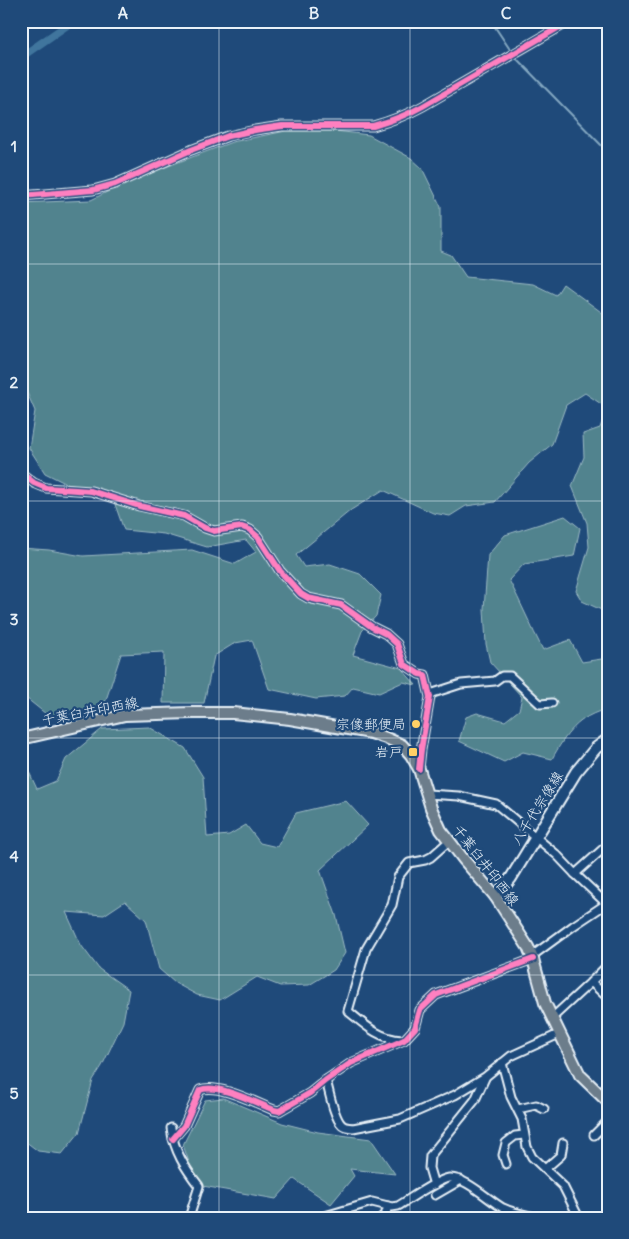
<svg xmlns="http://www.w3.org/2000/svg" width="629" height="1239" viewBox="0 0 629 1239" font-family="Delius,'Klee One',sans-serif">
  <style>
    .green { fill: #51838e; stroke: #9cbac3 }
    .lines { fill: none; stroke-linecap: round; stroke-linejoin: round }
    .stream { stroke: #83a7c1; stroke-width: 2 }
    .canal { stroke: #40759d; stroke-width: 8 }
    .minor-casing { stroke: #e8f1f8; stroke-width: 11 }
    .secondary-casing { stroke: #e8f1f8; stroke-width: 14 }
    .primary-casing { stroke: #e8f1f8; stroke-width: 14 }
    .minor { stroke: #1f4a7a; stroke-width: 7 }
    .secondary { stroke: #1f4a7a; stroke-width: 10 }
    .primary { stroke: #6c7d8b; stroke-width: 10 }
    .cycleway-casing { stroke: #1f4a7a; stroke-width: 9 }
    .cycleway { stroke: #ff80c0; stroke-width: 6 }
    .grid { fill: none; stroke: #e8f1f8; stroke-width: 1; stroke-opacity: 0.55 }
    .poi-dot { fill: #ffd166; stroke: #1f4a7a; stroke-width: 2 }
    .labels { text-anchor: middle; stroke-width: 4.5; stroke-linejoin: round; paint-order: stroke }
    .street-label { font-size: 14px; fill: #e8f1f8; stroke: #1f4a7a }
    .poi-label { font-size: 14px; fill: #e8f1f8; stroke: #1f4a7a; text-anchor: end }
    .neatline { fill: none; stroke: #e8f1f8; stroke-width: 2 }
    .grid-label { font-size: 16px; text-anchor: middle; font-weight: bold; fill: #e8f1f8 }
  </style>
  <rect width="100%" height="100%" fill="#1f4a7a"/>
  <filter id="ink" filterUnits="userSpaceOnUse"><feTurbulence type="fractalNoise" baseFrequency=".02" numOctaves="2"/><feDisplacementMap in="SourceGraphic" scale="10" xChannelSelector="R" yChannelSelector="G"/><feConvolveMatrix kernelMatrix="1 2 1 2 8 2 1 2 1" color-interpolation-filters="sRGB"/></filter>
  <g filter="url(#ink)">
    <g class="green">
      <polygon points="286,131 335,131 369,135 411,158 422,168 441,207 441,251 451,255 466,277 533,284 556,295 563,284 608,317 608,613 582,601 576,591 589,547 587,523 572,486 584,457 583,434 600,428 607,408 585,393 566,405 552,444 529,463 495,502 466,506 450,516 433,513 383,490 351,510 296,555 304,567 330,564 360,574 381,595 376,616 362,631 353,655 401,668 416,685 403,682 379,693 353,687 345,696 316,699 269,689 252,640 235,643 214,656 204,703 163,703 164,652 121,654 104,706 51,718 21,694 21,548 49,550 83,556 192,550 235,564 256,552 246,540 207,547 164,534 124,530 111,493 67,484 45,473 29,448 35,411 21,379 21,203 91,200 131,180 232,142"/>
      <path d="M565,516L580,528L574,556L524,564L509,580C521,603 531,627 543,650L570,640L582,662L608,658V709C579,715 565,735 552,759L523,752L504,762L459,741L466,717L477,713L505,721L519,710L522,697L490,662L486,644L484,609L488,555L505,535Z"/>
      <polygon points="149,727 185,748 203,777 207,837 229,835 246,825 260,843 277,847 296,813 346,801 368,825 320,870 336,915 345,953 334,970 309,985 280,986 257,977 220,1000 197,995 175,983 159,969 146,920 125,901 104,915 66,912 81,945 99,969 129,990 123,1022 102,1066 93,1080 79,1133 62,1154 38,1151 21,1138 21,760 23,759 37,789 56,781 66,759 102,729"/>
      <polygon points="223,1098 282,1123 318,1132 371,1139 395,1174 350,1169 354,1176 331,1204 294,1179 276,1199 197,1185 183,1145 205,1100"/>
    </g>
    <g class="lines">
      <polyline class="stream" points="491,21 515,57 608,152"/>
      <polyline class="canal" points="21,57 73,21"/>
      <g class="minor-casing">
        <g id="minor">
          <path d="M21,196L93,190L115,184L191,150L228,136L255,130L282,126H373C391,121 407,115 423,106L570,21"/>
          <polyline points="21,473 34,483 46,488 91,491 139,506 184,516 205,528 214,531 242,527 250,530 258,537 280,571 301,594 308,598 341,605 372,627 386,634 397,644 404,664 419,674 425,675 430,697 421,750 419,769"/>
          <polyline points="430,694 461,684 495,681 502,676 510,676 540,704 552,703"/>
          <polyline points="427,794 459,796 496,804 557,855 575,874 608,905"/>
          <polyline points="575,874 604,848"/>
          <polyline points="532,956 573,926 606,904"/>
          <polyline points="591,982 608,998"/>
          <polyline points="552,1018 591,982 608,965"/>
          <path d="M402,1040C379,1039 365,1025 348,1011L366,949L392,905L398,877L409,863L425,860L431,857L449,841"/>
          <polyline points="502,1063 511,1097 522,1119 527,1147 532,1157 563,1186 579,1218"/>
          <path d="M326,1080C329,1091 334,1118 342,1125C345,1128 349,1127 353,1128L400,1119L455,1095L485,1077L511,1056L559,1034"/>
          <polyline points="518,1109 536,1105 544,1109"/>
          <path d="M171,1128C174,1151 185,1168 199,1186L189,1218"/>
          <polyline points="594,1135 608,1121"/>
          <path d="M173,1139L184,1126L200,1090C218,1083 256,1103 274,1110L279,1111L310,1093L326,1080L351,1063L404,1040L415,1028L420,1010L436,995L533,959"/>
          <polyline points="506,1164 503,1155 506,1143 515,1136 524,1135"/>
          <polyline points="545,1169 561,1155 563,1143"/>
          <polyline points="434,1185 429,1168 430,1156 475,1100 485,1078"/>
          <polyline points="435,1195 461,1180"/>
          <path d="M318,1218L372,1202L392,1207L398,1206C410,1199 436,1180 449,1178C464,1176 490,1201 503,1208C515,1214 528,1215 541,1218"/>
          <polyline points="381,1218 386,1213 388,1206"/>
        </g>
      </g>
      <g class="secondary-casing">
        <polyline id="secondary" points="495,896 502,889 511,878 576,772 596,748 608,739"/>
      </g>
      <g class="primary-casing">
        <polyline id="primary" points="21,739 125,715 191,713 233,713 290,719 371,733 386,738 402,745 411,755 419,769 431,808 441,830 464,860 495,896 528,947 533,959 545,1003 580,1075 608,1102"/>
      </g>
      <use href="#minor" class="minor"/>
      <use href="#secondary" class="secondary"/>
      <use href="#primary" class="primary"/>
      <g class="cycleway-casing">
        <g id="cycleway">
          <path d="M21,196L93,190L115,184L191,150L228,136L255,130L282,126H373C391,121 407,115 423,106L570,21"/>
          <polyline points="21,473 34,483 46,488 91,491 139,506 184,516 205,528 214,531 242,527 250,530 258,537 280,571 301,594 308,598 341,605 372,627 386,634 397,644 404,664 419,674 425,675 430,697 421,750 419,769"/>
          <path d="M173,1139L184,1126L200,1090C218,1083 256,1103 274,1110L279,1111L310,1093L326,1080L351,1063L404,1040L415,1028L420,1010L436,995L533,959"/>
        </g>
      </g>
      <use href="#cycleway" class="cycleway"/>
    </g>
  </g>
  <path class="grid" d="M219,21V1218M410,21V1218M21,264H608M21,501H608M21,738H608M21,975H608"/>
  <g class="poi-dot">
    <circle cx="416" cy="724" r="5"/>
    <rect x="408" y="747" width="10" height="10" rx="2.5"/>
  </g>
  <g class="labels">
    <g class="street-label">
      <text transform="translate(90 711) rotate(-11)" y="5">千葉臼井印西線</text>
      <text transform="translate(537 808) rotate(-58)" y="5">八千代宗像線</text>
      <text transform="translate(486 865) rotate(52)" y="5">千葉臼井印西線</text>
    </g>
    <g class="poi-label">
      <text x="406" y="729">宗像郵便局</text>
      <text x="403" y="757">岩戸</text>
    </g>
  </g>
  <rect width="629" height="1239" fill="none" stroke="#1f4a7a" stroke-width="55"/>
  <rect x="28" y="28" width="574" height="1184" class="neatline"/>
  <g class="grid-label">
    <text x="123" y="19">A</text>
    <text x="314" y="19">B</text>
    <text x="506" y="19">C</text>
    <text x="14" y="152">1</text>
    <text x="14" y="388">2</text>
    <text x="14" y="625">3</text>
    <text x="14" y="862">4</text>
    <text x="14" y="1099">5</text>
  </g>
</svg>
